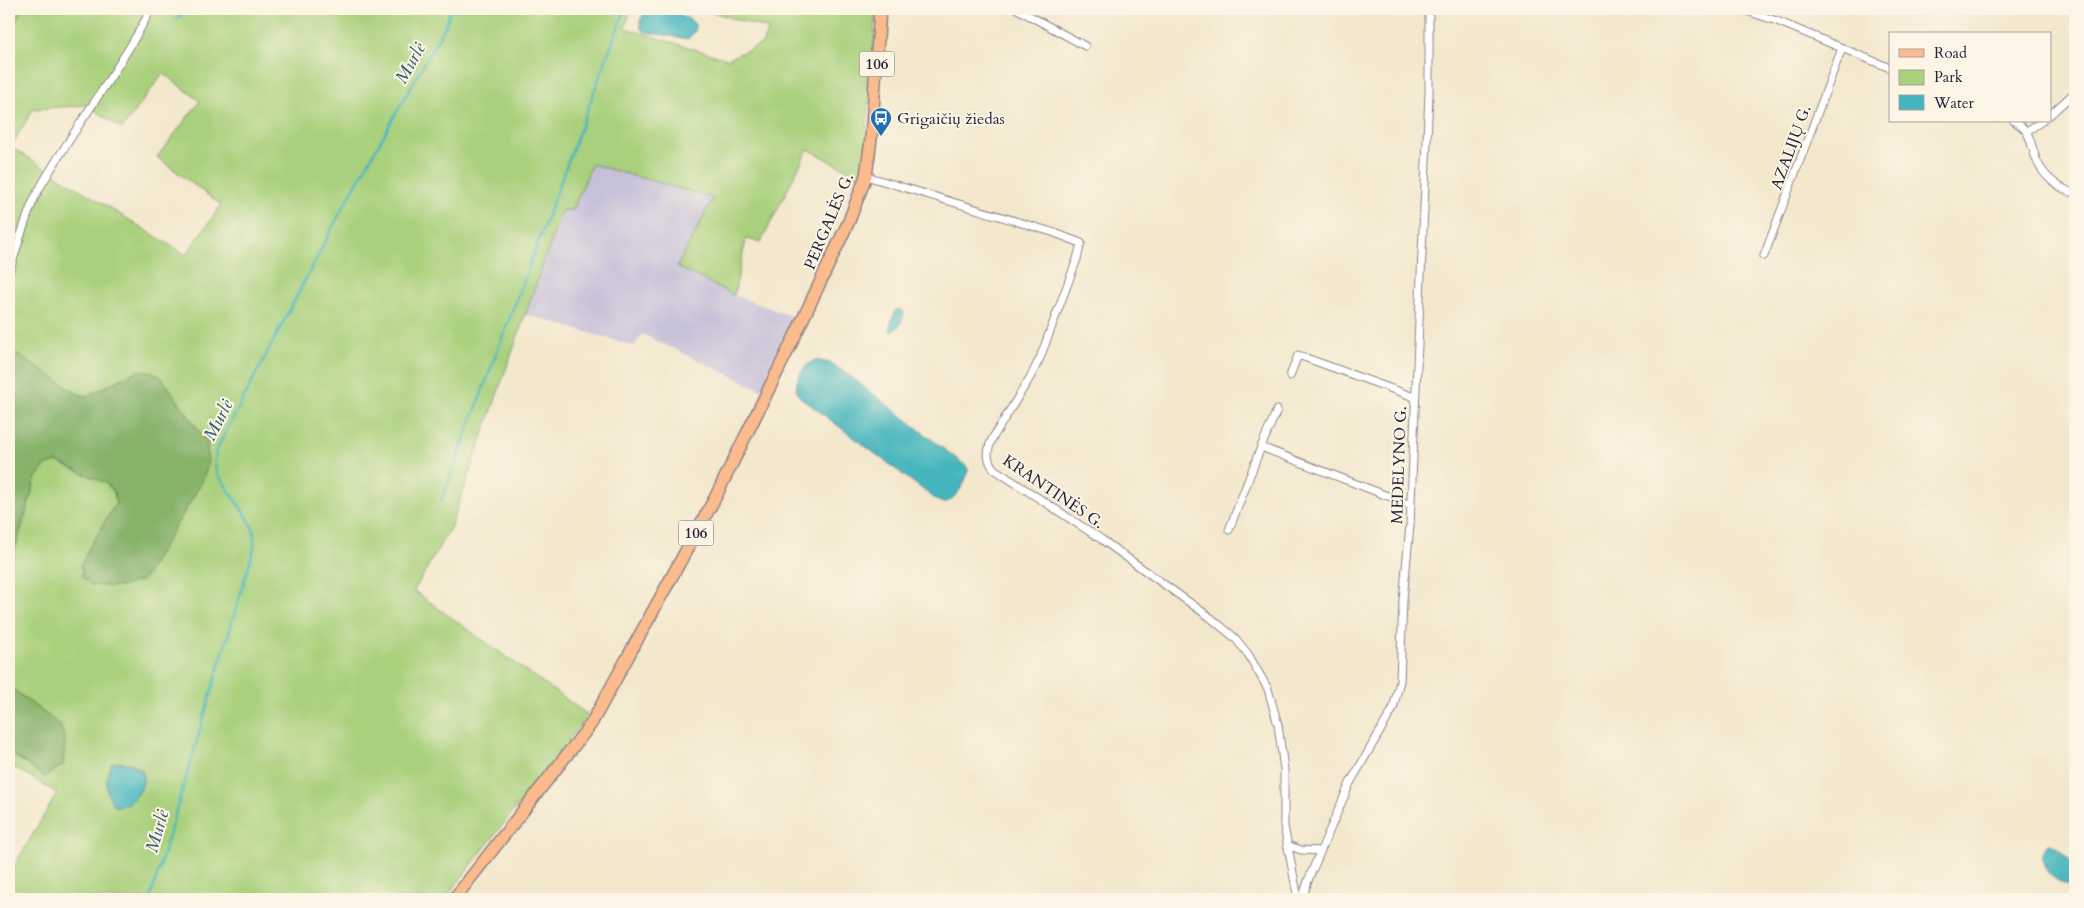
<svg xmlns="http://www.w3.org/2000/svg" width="2084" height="908" viewBox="0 0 2084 908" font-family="Cardo,serif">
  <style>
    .industrial { fill: #c6c0d9 }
    .green { fill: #a9d07b; stroke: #66795b; fill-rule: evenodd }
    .forest { fill: #86b26b; stroke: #546a53 }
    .water { fill: #45b5bd; stroke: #346c7c }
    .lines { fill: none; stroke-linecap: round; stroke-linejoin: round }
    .stream { stroke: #45b5bd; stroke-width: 2.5 }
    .minor-casing { stroke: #8a8484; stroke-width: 9 }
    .primary-casing { stroke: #8a8484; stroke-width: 14 }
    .minor { stroke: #fff; stroke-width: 7 }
    .primary { stroke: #fbbb8d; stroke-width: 11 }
    .labels { text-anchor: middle; stroke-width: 4; stroke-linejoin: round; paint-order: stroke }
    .shield { fill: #fcf5e5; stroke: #63616e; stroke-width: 1 }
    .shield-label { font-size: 15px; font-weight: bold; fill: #22223b }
    .poi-label { font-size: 16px; fill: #22223b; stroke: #fcf5e5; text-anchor: start }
    .street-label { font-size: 16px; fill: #22223b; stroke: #fcf5e5 }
    .water-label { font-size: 18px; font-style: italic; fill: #305d6f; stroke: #fcf5e5 }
  </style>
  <rect width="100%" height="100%" fill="#fcf5e5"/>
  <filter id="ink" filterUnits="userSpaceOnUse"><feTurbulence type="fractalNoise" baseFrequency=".02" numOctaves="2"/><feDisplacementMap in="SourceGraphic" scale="10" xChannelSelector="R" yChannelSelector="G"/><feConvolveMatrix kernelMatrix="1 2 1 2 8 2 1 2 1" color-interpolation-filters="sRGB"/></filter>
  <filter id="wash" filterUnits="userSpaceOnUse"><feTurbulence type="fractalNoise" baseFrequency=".0096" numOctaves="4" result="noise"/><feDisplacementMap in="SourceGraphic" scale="20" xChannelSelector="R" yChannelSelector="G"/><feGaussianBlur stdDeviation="1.12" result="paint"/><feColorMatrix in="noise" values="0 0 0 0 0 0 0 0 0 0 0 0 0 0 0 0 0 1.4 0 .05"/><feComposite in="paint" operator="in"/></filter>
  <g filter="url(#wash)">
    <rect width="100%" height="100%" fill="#f3e7cc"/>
    <polygon class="industrial" points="592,164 713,198 677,267 734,295 796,318 762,390 642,334 634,346 524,314 562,209 573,209"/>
    <path class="green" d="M24,9H631L625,28L727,59L762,44L768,29L702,9H876L866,143L860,177L808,149L761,242L746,239L734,295L677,267L713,198L592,164L573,210H562L451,526L414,591L588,715L445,899H9V875L57,793L9,764V752L45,777L63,764L65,739L60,725L9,686V571L36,477L45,466L57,462L106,483L114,492L116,503L89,548L81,565L90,585L162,378L151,372L137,371L87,396L78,394L9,349V235L11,231V203H9V31ZM163,73L200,101L157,157L221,205L186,255L11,147L33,109L87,105L122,129ZM112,763H131L142,770L144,777L107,776Z"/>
    <g class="forest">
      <polygon points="9,9 24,9 9,31"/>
      <polygon points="9,349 78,394 87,396 137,371 151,371 162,378 207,442 208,465 201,484 143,580 120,587 90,585 82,577 81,565 89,548 116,503 114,492 106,483 57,462 45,466 36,477 9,571"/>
      <polygon points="9,686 60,725 65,739 63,765 45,777 9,752"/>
    </g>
    <g class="water">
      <path d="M646,9C663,9 683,12 695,24V32L688,39L645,32L641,29L640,21Z"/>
      <path d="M899,309L904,312C904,318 899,329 892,331L889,329L895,311Z"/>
      <path d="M816,360L830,363L846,373L966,466L968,469C968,480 956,500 944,503L938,501L800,397C790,385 803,364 816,360Z"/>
      <path d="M112,763C165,758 140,810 114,806C104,791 105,780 112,763Z"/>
      <path d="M2050,844L2056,847L2075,865V887C2056,884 2033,867 2047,845Z"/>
    </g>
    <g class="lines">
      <g class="stream">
        <polyline points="177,19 187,9"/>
        <polyline points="441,502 625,9"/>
        <polyline points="150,899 254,548 254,531 249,520 217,473 215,463 216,451 339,215 445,26 451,9"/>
      </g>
    </g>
  </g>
  <g filter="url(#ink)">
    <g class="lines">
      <g class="minor-casing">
        <g id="minor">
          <polyline points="1017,9 1085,46"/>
          <polyline points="1741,9 1777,21 1890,68"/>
          <polyline points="2050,115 2075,92"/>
          <path d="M2014,121C2033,132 2029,143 2037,161C2044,177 2059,188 2075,194"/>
          <polyline points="2027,131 2042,121"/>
          <path d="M866,176L1052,232L1081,243L1077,259L1040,358L1031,376L992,439C987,451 986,459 994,469L1101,539L1211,618L1235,638L1248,654L1268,689L1278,725L1284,769V826L1298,899"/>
          <polyline points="1764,256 1842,48"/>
          <path d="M9,272C17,249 26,214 37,193C72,130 118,73 151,9"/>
          <polyline points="1290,376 1298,355 1414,397"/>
          <polyline points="1277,410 1261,447 1411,505"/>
          <polyline points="1229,530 1261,447"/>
          <polyline points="1287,845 1301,850 1320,851"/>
          <polyline points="1302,899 1309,878 1350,783 1393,709 1400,681 1403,600 1410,525 1429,94 1429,9"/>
        </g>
      </g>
      <g class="primary-casing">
        <polyline id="primary" points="454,899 591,724 715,498 793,340 849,221 866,176 871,139 880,9"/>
      </g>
      <use href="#minor" class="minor"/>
      <use href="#primary" class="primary"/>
    </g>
  </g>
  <defs>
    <g id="bus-pin" transform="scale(1.125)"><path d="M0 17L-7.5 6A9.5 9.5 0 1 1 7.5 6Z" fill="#1f6fb2" stroke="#fcf5e5"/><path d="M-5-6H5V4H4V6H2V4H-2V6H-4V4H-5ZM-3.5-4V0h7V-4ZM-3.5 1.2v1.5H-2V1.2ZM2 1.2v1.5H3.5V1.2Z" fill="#fff"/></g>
  </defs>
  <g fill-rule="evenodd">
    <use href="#bus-pin" x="881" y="118"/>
  </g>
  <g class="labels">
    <g class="shield">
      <rect x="859.5" y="51.5" width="35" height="25" rx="4"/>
      <rect x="678.5" y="520.5" width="35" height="25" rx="4"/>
    </g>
    <g class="shield-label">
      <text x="877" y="69">106</text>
      <text x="696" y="538">106</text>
    </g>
    <g class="poi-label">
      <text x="897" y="124">Grigaičių žiedas</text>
    </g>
    <g class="street-label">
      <text transform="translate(1790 147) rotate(-70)" y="6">AZALIJŲ G.</text>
      <text transform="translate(828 221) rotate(-67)" y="6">PERGALĖS G.</text>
      <text transform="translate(1398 465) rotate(-88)" y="6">MEDELYNO G.</text>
      <text transform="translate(1054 491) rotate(34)" y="6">KRANTINĖS G.</text>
    </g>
    <g class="water-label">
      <text transform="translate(410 63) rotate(-61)" y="6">Murlė</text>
      <text transform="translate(218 420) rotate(-63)" y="6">Murlė</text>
      <text transform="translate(157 831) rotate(-74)" y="6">Murlė</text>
    </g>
  </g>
  <rect width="2084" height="908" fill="none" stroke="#fcf5e5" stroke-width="30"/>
  <rect x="1889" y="32" width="162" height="90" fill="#fcf5e5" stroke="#a5a1a1"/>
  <rect x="1899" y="49" width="25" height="8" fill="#fbbb8d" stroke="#a5a1a1"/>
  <text x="1934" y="58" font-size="15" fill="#22223b">Road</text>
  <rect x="1899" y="70" width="25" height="15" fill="#a9d07b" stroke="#a5a1a1"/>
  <text x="1934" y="82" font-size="15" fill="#22223b">Park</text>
  <rect x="1899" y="95" width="25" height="15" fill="#45b5bd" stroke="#a5a1a1"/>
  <text x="1934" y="108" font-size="15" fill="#22223b">Water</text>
</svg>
